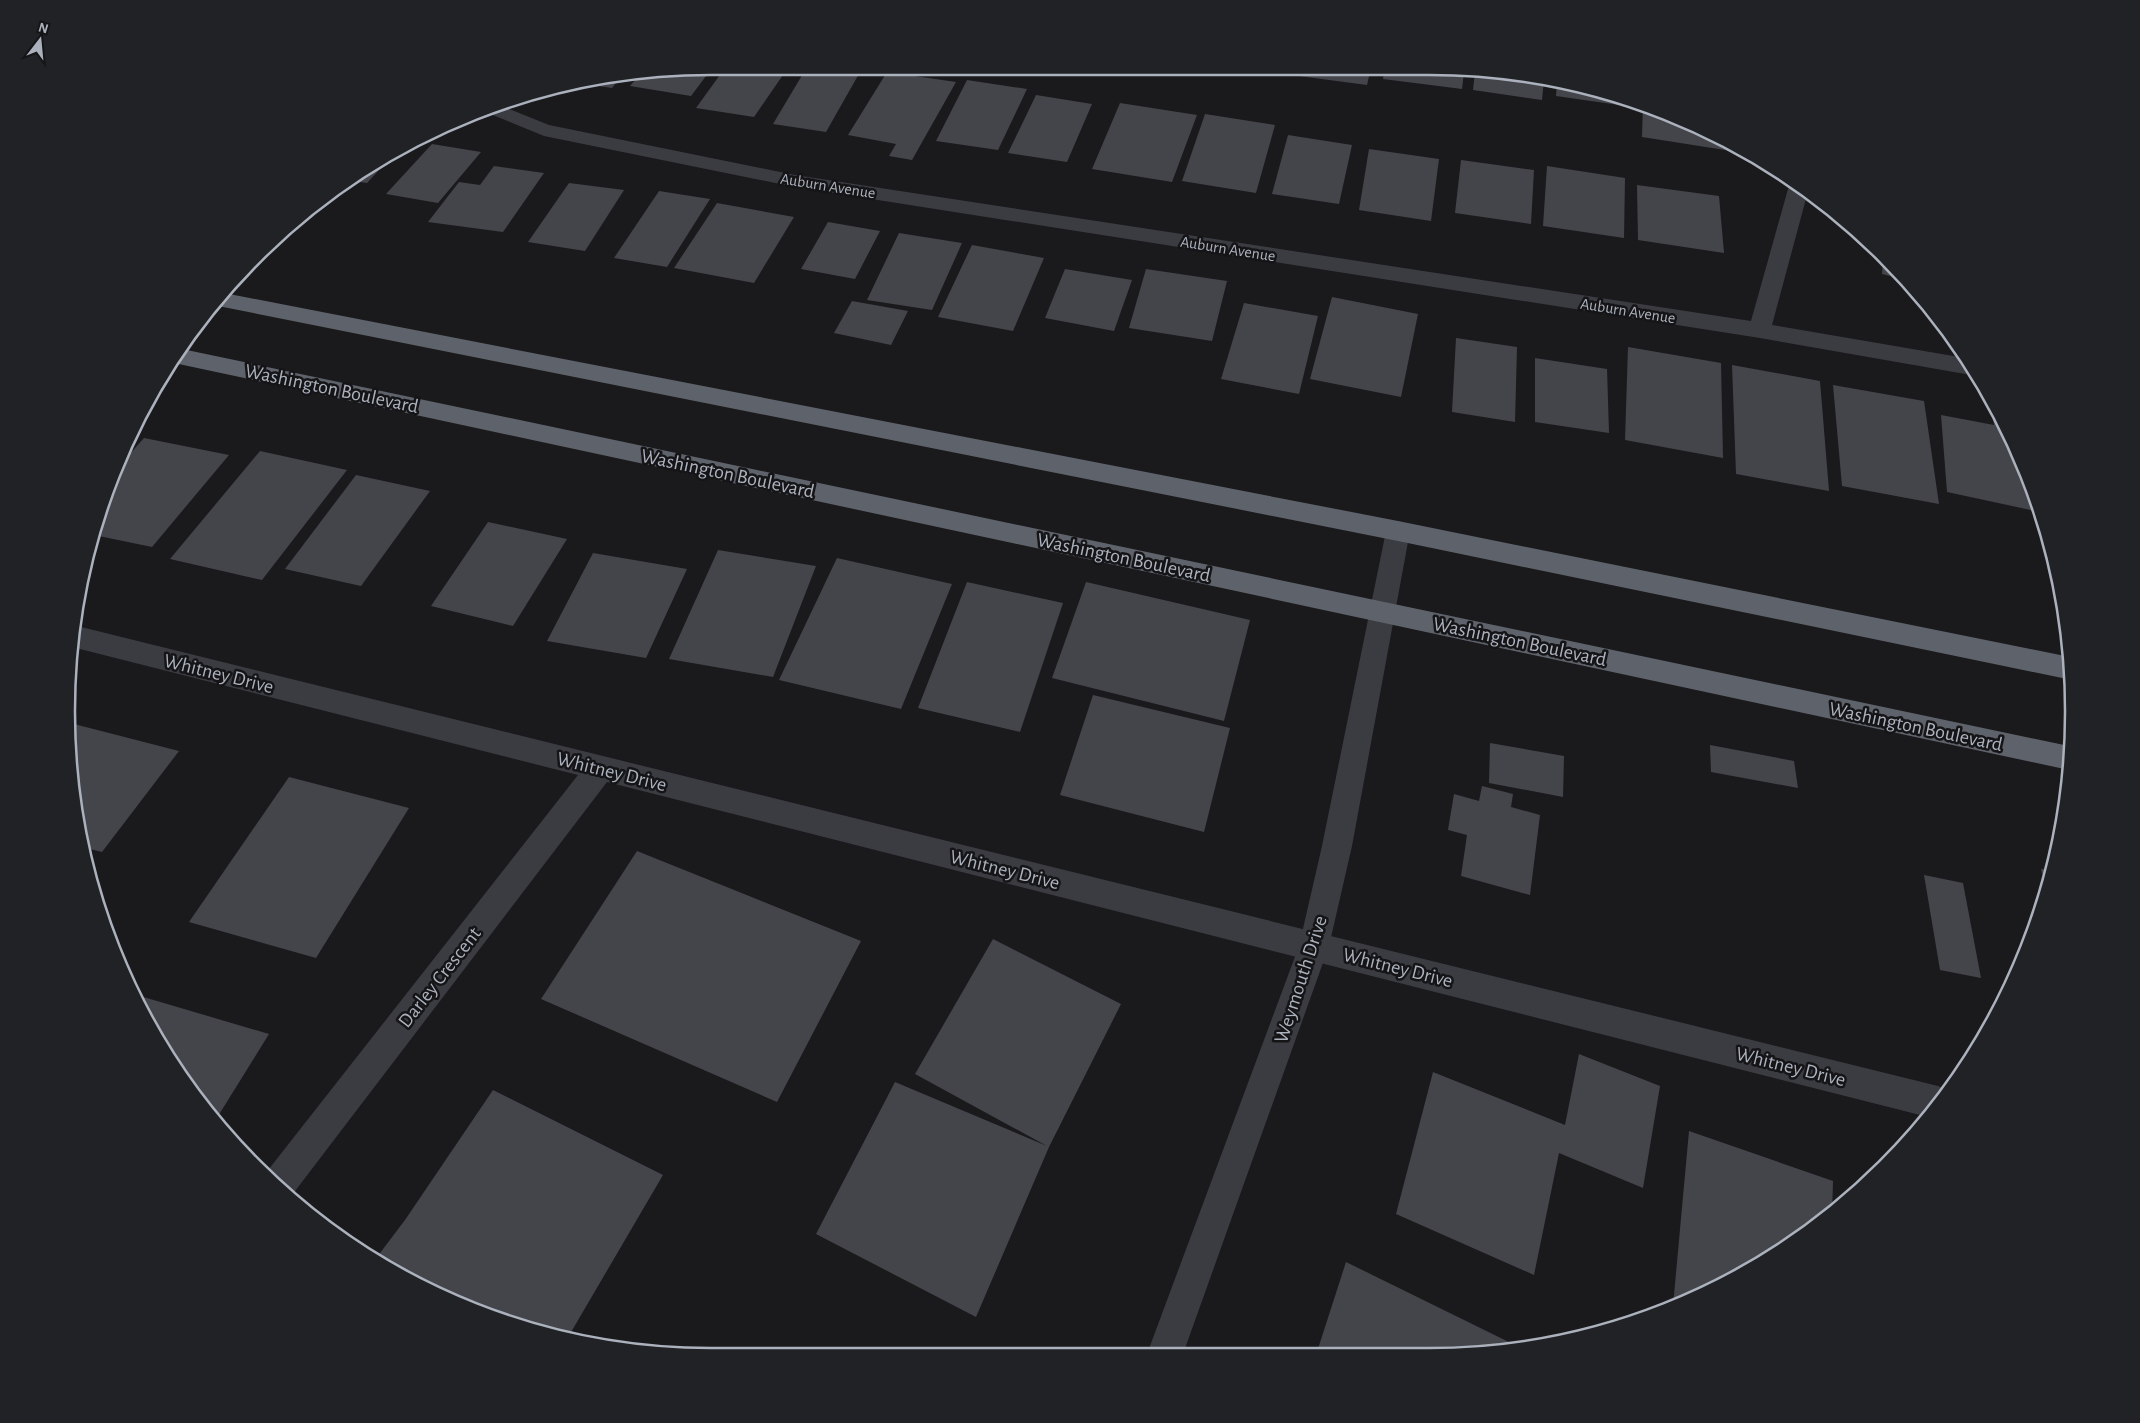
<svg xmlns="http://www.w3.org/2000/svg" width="2140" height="1423" viewBox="0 0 2140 1423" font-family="'Alegreya Sans',sans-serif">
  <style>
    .building { fill: #44454a }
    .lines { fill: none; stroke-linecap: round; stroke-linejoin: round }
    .minor { fill: #3b3c42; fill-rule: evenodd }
    .tertiary { fill: #3b3c42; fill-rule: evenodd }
    .trunk { fill: #5e626a; fill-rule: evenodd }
    .labels { text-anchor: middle; stroke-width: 5; stroke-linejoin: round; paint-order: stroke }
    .far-street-label { font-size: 16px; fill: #acb2bd; stroke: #151518 }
    .street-label { font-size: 20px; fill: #acb2bd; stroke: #151518 }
    .rim { fill: none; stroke: #acb2bd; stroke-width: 2.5 }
  </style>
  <rect width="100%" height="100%" fill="#1a1a1d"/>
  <g class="building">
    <polygon points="642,72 709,72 691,96 630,86"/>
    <polygon points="722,72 785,72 754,117 696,108"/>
    <polygon points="804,72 860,72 826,132 773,124"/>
    <polygon points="887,72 956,82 912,160 889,156 896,144 848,135"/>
    <polygon points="1300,72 1370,72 1367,85 1299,76"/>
    <polygon points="1384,72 1464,72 1462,89 1383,79"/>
    <polygon points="1475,72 1513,72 1544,79 1542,100 1473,90"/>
    <polygon points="624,73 612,88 578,83"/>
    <polygon points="967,80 1027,89 998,150 936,141"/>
    <polygon points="1557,82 1626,98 1626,106 1556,96"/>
    <polygon points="1036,95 1092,104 1067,162 1008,153"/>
    <polygon points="1120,103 1197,115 1172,182 1092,169"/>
    <polygon points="1643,104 1714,133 1744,153 1642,137"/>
    <polygon points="1205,114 1275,125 1256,193 1182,181"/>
    <polygon points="1288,135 1352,145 1339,204 1272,194"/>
    <polygon points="432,144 481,152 438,203 386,194"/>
    <polygon points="1369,149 1439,159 1431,221 1359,210"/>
    <polygon points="391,157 367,183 346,180 353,175"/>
    <polygon points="1461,160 1534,170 1531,224 1455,213"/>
    <polygon points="494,166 544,173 503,232 428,222 459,182 480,185"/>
    <polygon points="1547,166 1625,178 1624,238 1543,226"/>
    <polygon points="569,183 624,190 585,251 528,242"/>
    <polygon points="1637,185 1719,196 1724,253 1638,240"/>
    <polygon points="659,191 710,199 667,267 614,258"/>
    <polygon points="717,203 794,217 754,283 674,268"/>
    <polygon points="828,222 880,231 855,279 801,269"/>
    <polygon points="899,233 962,243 932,310 867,300"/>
    <polygon points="972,245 1044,258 1013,331 938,317"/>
    <polygon points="1883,258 1902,278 1903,279 1882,274"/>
    <polygon points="1065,269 1132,280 1114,331 1045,318"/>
    <polygon points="1146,269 1227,281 1212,341 1129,328"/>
    <polygon points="1332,297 1418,314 1401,397 1310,379"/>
    <polygon points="852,301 908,311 891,345 834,333"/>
    <polygon points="1244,303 1318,316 1299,394 1221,379"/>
    <polygon points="1456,338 1517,347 1515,422 1452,412"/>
    <polygon points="1628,347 1721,363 1723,458 1625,440"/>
    <polygon points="1535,358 1607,369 1609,433 1535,422"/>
    <polygon points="1732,365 1820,381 1829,491 1736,474"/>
    <polygon points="1833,385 1924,401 1939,504 1842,486"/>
    <polygon points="1991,406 1995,406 2007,426 2040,512 1947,492 1941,415 1994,425"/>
    <polygon points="144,438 229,455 152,547 94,535 113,473"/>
    <polygon points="260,451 347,470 262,580 170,559"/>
    <polygon points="356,475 430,491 361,586 285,569"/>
    <polygon points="488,522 567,539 513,626 431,606"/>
    <polygon points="718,550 816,566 773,677 669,659"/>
    <polygon points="593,553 687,569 646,658 547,641"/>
    <polygon points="837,558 952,584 901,709 779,680"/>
    <polygon points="967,582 1063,603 1020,732 918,708"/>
    <polygon points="1086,582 1250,620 1224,721 1052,678"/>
    <polygon points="1093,695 1230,728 1204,832 1060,795"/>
    <polygon points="74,724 179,751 102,852 82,847 72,795 70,730"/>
    <polygon points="1490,743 1564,756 1563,797 1489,783"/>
    <polygon points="1710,745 1794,761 1798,788 1711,772"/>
    <polygon points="289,777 409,808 316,958 189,922"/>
    <polygon points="1482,786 1513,794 1511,807 1540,815 1530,895 1461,876 1467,835 1448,830 1454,794 1479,801"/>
    <polygon points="637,851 861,941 777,1102 541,999"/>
    <polygon points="2041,869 2051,870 2046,890"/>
    <polygon points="1924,875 1963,883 1981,978 1940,970"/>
    <polygon points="993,939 1121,1004 1049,1147 976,1317 816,1234 895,1082 1047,1146 915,1074"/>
    <polygon points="140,996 269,1034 215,1121 200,1105 153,1034 138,999"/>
    <polygon points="1579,1054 1660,1086 1643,1188 1559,1153 1534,1275 1396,1214 1433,1072 1565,1125"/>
    <polygon points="493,1090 663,1175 567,1339 544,1335 426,1290 377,1257 405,1220"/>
    <polygon points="1689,1131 1833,1181 1832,1213 1821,1224 1714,1290 1673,1306"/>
    <polygon points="1346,1262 1519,1347 1470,1355 1316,1355"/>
  </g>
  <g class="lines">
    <g class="minor">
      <polygon points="497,104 549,125 795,175 1751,321 1788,189 1791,184 1807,195 1772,325 1965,358 1975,374 1971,375 1760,338 795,187 544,136 483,111"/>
      <polygon points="73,625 1938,1086 1947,1090 1928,1117 607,782 289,1199 265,1174 578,775 72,647"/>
    </g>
    <polygon class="tertiary" points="1398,521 1407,524 1410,531 1352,846 1329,946 1183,1354 1147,1354 1299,946 1322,846 1386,531 1389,524"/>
    <g class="trunk">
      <polygon points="224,293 1398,521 2070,657 2072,680 1398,541 213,305"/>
      <polygon points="182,349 2069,746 2069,770 174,363"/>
    </g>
  </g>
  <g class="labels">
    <g class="far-street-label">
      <text transform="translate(828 185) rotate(9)" y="6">Auburn Avenue</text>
      <text transform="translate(1228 248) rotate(9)" y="6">Auburn Avenue</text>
      <text transform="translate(1628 310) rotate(9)" y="6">Auburn Avenue</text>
    </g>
    <g class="street-label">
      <text transform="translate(332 388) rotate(12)" y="7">Washington Boulevard</text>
      <text transform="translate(728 473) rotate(12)" y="7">Washington Boulevard</text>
      <text transform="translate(1124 557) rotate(12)" y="7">Washington Boulevard</text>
      <text transform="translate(1520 641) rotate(12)" y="7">Washington Boulevard</text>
      <text transform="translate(219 673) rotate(14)" y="7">Whitney Drive</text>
      <text transform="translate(1916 726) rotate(12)" y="7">Washington Boulevard</text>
      <text transform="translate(612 771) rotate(14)" y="7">Whitney Drive</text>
      <text transform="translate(1005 869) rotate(14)" y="7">Whitney Drive</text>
      <text transform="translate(1398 967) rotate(14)" y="7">Whitney Drive</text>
      <text transform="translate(439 977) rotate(-52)" y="7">Darley Crescent</text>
      <text transform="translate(1300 979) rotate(-72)" y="7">Weymouth Drive</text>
      <text transform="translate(1791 1066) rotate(14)" y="7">Whitney Drive</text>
    </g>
  </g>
  <path d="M0 0H2140V1423H0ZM711 75H1429A636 636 0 0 1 2065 711V712A636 636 0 0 1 1429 1348H711A636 636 0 0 1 75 712V711A636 636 0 0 1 711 75Z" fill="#212225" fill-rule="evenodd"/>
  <path class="rim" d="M711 75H1429A636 636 0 0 1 2065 711V712A636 636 0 0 1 1429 1348H711A636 636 0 0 1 75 712V711A636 636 0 0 1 711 75Z"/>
  <g transform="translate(40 40) rotate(16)" stroke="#151518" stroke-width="4" paint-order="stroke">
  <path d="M0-4L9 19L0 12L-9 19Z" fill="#acb2bd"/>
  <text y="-8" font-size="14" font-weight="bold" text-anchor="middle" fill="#acb2bd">N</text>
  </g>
</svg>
